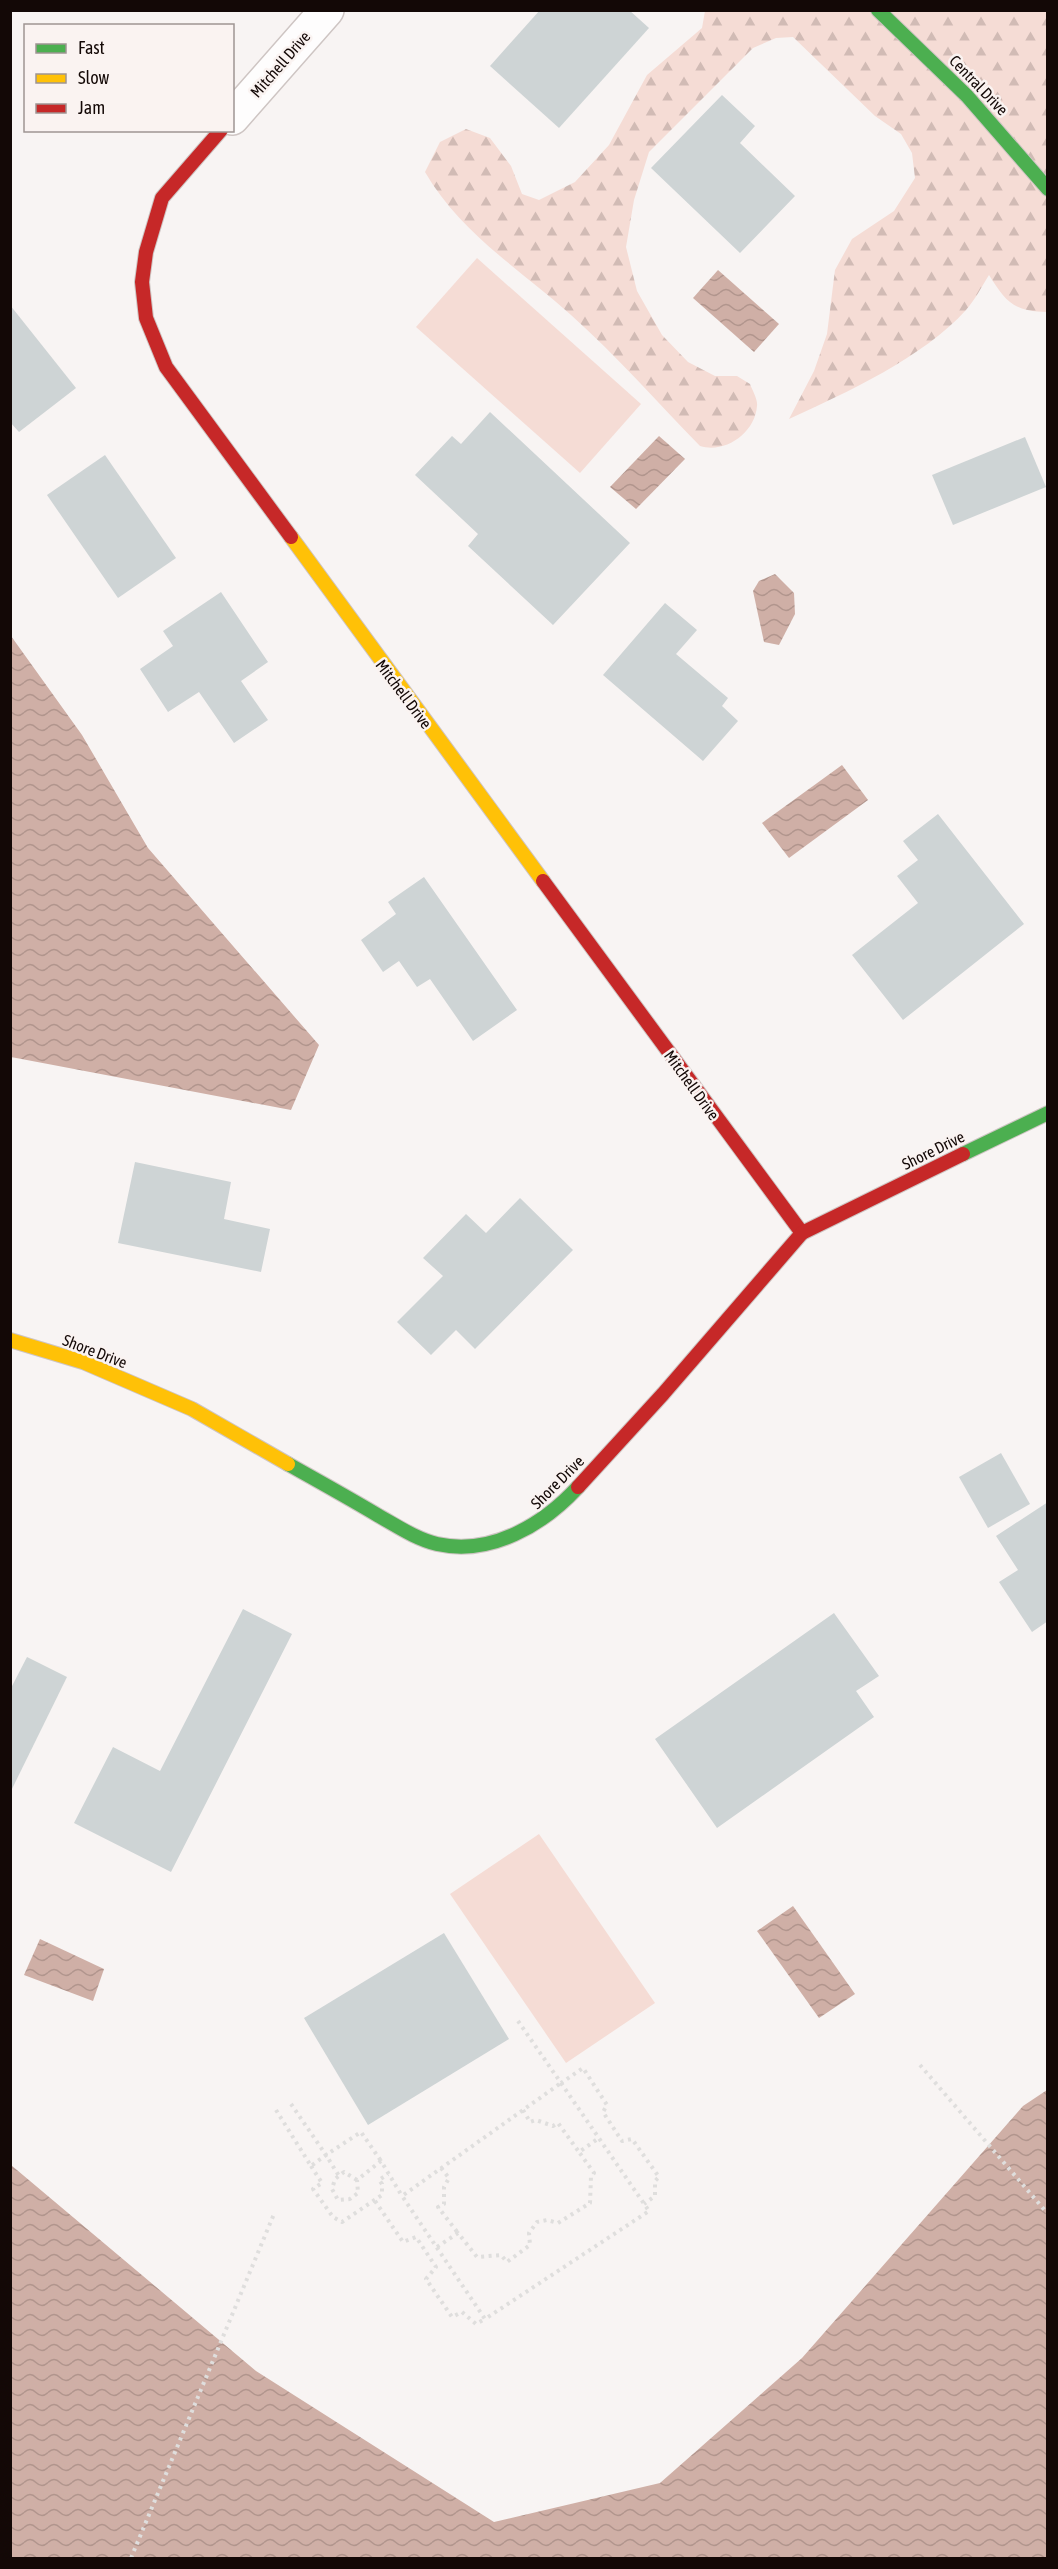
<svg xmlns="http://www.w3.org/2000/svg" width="1058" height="2569" viewBox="0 0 1058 2569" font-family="'Asap Condensed',sans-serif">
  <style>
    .forest { fill: url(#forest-firs) }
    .pitch { fill: #f5dcd5 }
    .water { fill: url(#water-waves) }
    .building { fill: #ced4d5 }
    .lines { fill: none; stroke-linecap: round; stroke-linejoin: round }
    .street-casing { stroke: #cec5c3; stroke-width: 36 }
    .fast-casing { stroke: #cec5c3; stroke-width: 16 }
    .slow-casing { stroke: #cec5c3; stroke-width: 16 }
    .jam-casing { stroke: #cec5c3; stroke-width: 16 }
    .path { stroke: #dfdedd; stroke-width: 4; stroke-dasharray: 3 4.5; stroke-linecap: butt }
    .street { stroke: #fefdfd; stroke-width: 33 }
    .fast { stroke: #4caf50; stroke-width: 14 }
    .slow { stroke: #ffc107; stroke-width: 14 }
    .jam { stroke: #c62828; stroke-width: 14 }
    .labels { text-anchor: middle; stroke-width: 5; stroke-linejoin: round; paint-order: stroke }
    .street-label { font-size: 16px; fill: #130806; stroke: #faf3f1 }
  </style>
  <defs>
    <pattern id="forest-firs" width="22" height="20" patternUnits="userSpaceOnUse" patternTransform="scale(1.5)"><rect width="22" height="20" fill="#f5dcd5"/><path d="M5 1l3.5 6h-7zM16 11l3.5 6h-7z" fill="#d1bbb5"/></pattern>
    <pattern id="water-waves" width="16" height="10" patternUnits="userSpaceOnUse" patternTransform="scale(1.5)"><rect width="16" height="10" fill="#cfafa6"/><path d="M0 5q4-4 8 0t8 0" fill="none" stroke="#b1958d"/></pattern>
  </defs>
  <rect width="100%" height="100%" fill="#f8f4f3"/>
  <path class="forest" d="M705,11H1047V312C1013,311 1006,302 989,275C982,286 975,300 966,310C924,357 846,393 789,419L814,371L827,334L835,270L852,239L894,211L915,178L912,153L901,134L875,116L793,37L776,38L753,48L649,152L634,200L626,247L637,291L662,335L688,362L715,376H737L750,384C752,390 758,399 757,406C755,433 725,454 700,446C658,403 617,356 571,315C520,269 461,234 425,172L440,142L466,129L490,138L511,166L522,194L539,200L575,182L609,145L647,75L702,28Z"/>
  <g class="pitch">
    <polygon points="477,258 641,404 580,473 416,327"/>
    <polygon points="539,1834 655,2003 566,2063 450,1894"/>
  </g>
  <g class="water">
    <polygon points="718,270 779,324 754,352 693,298"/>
    <polygon points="659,436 685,459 636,509 610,487"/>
    <polygon points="775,574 794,593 795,614 779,645 764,642 753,591 759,581"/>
    <polygon points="11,636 82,735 148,848 319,1045 291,1110 11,1057"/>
    <polygon points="842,765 868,800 789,858 762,823"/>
    <polygon points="793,1906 855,1994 819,2018 757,1931"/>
    <polygon points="40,1939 104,1969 93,2001 24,1975"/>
    <polygon points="1047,2090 1047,2558 11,2558 11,2165 256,2371 494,2522 660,2483 802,2358 1023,2106"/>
  </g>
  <g class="building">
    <polygon points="540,10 629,10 649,28 559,128 490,66"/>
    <polygon points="722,95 755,126 740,143 795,196 740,253 651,168"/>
    <polygon points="10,305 76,388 19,432 10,422"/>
    <polygon points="490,412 630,543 553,625 468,546 478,534 415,475 452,436 461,444"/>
    <polygon points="1025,437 1046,487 953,525 932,475"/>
    <polygon points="105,455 176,558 118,598 47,495"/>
    <polygon points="221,592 268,662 241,681 268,720 234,743 199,692 168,712 140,669 173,646 163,631"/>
    <polygon points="665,603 697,630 676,654 728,698 722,706 738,721 703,761 603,675"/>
    <polygon points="938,814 1024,924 903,1020 852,955 918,903 897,876 918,860 903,841"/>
    <polygon points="424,877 517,1010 473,1041 430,979 417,987 399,961 383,972 361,940 396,914 388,902"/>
    <polygon points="135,1162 231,1182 224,1219 270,1229 261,1272 118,1243"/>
    <polygon points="520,1198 573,1250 475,1349 456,1330 431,1355 397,1322 443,1276 423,1258 466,1214 486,1233"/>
    <polygon points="1001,1453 1030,1504 988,1528 959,1477"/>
    <polygon points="1048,1502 1048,1621 1032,1632 999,1582 1018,1570 996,1536"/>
    <polygon points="243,1609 292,1634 171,1872 74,1823 113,1747 160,1771"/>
    <polygon points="834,1613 879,1676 856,1691 874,1717 717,1828 655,1739"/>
    <polygon points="27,1657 67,1677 10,1793 10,1690"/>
    <polygon points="444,1933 509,2039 368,2125 304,2018"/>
  </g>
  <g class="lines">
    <g class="street-casing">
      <polyline id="street" points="232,118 327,10"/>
    </g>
    <g class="fast-casing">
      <g id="fast">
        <polyline points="878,10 967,96 1048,189"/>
        <polyline points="963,1154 1048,1113"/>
        <path d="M288,1464C318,1481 349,1498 379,1516C397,1526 416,1539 437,1544C491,1556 543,1525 578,1487"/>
      </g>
    </g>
    <g class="slow-casing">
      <g id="slow">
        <polyline points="291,537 543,881"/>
        <polyline points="10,1340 83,1362 192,1409 288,1464"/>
      </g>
    </g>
    <g class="jam-casing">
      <g id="jam">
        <polyline points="221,130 162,198 146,252 142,282 146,318 166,367 291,537"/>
        <polyline points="543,881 802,1233"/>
        <polyline points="578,1487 663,1394 802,1233 963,1154"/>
      </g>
    </g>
    <g class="path">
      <polyline points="518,2021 561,2083 583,2068 607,2105 603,2112 622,2141 632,2139 659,2177 655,2181 655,2196 644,2204"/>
      <polyline points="920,2065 1048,2214"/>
      <polygon points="561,2083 649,2211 485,2319 402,2196"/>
      <polyline points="291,2104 326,2155 361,2132 381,2161"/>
      <polyline points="276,2110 311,2166 326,2155 339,2176"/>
      <polyline points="523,2110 530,2122 536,2120 553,2126 558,2123 579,2152"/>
      <polyline points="311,2166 322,2183 313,2189 333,2217 342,2222 382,2195 382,2184 379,2180 388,2174"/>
      <polyline points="441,2168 449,2178 444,2187 444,2204 438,2207 458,2233"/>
      <polyline points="357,2180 344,2172 335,2179 332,2189 338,2200 350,2199 358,2193 357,2180 381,2161 402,2196"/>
      <polyline points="375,2201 403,2242 416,2237 436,2267 426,2279 452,2317 462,2312 476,2324 485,2319"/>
      <polyline points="437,2247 458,2233 477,2257 501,2255 507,2262 530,2245 529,2233 537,2222 547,2220 558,2223 590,2203 591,2177 594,2173 579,2152 599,2138"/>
      <polyline points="131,2558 274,2214"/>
    </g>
    <use href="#street" class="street"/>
    <use href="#fast" class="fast"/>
    <use href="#slow" class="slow"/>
    <use href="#jam" class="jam"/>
  </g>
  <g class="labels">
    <g class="street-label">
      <text transform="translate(280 64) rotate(-49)" y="6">Mitchell Drive</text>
      <text transform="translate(979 85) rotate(46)" y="6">Central Drive</text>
      <text transform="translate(404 694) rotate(53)" y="6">Mitchell Drive</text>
      <text transform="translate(692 1085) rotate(54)" y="6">Mitchell Drive</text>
      <text transform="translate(933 1150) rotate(-26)" y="6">Shore Drive</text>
      <text transform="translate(95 1351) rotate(21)" y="6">Shore Drive</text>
      <text transform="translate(557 1482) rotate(-45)" y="6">Shore Drive</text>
    </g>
  </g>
  <rect width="1058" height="2569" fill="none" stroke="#130806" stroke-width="24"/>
  <rect x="24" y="24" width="210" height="108" fill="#faf3f1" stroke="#9e9593" stroke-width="1.5"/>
  <rect x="36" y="44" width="30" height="9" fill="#4caf50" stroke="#9e9593" stroke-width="1.5"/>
  <text x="78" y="54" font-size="18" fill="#130806">Fast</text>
  <rect x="36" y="74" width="30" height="9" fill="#ffc107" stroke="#9e9593" stroke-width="1.5"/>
  <text x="78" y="84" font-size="18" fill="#130806">Slow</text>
  <rect x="36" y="104" width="30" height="9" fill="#c62828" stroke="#9e9593" stroke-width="1.5"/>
  <text x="78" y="114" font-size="18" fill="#130806">Jam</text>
</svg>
